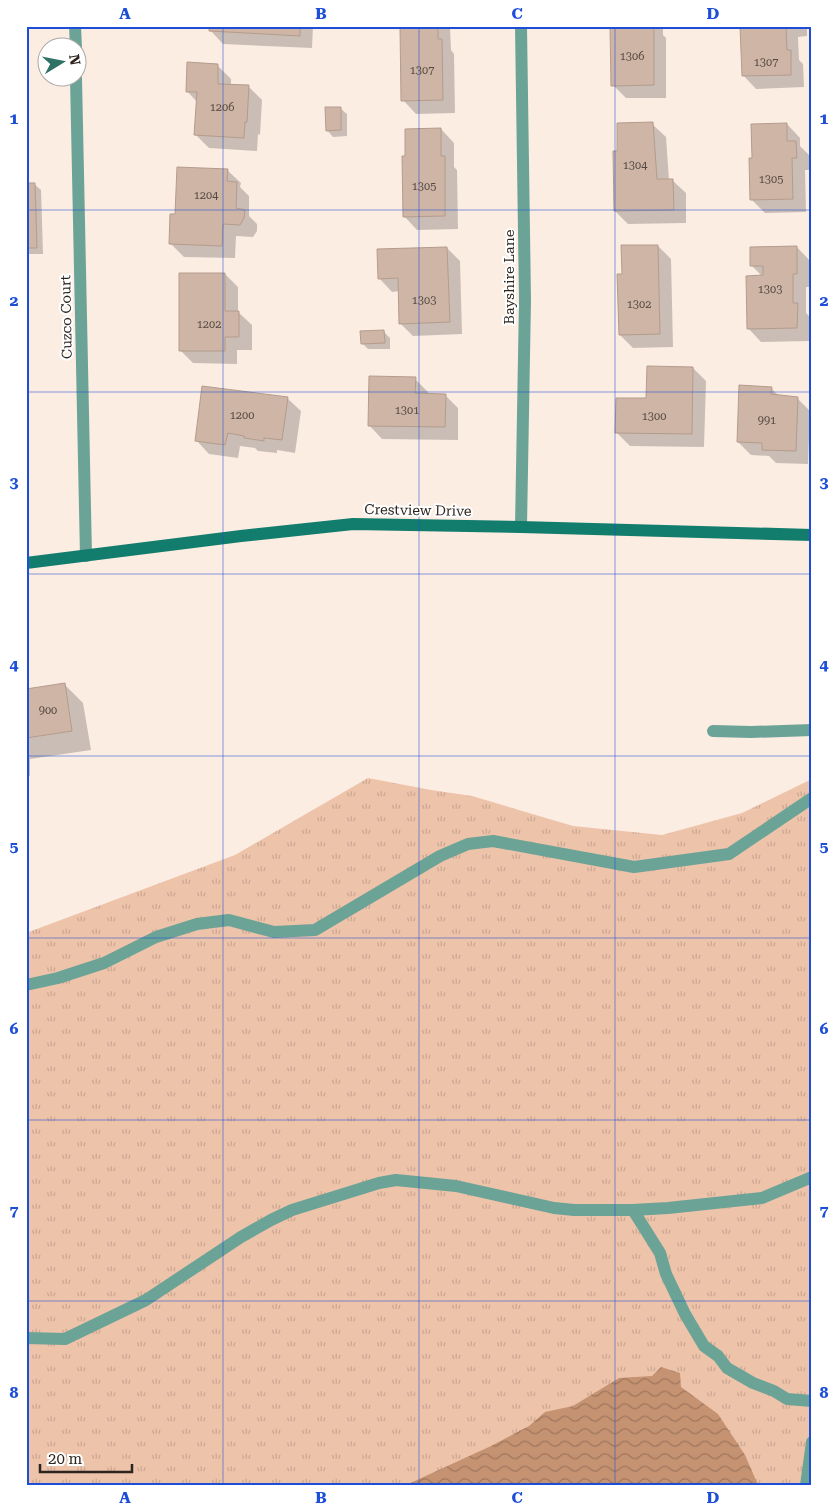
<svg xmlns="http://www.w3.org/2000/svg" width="838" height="1511" viewBox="0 0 838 1511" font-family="'Roboto Serif',serif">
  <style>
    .grass { fill: url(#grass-tufts) }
    .water { fill: url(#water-waves) }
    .shadow { fill: #0003 }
    .building { fill: #ceb5a6; stroke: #b49c8d }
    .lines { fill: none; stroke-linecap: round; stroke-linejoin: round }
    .lane { stroke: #6ca397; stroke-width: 12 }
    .street { stroke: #6ca397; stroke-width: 12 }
    .secondary { stroke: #137d6d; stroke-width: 12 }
    .grid { fill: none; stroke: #1d4ed8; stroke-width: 1; stroke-opacity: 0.55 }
    .labels { text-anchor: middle; stroke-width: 4; stroke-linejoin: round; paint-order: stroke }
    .number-label { font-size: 11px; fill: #554840 }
    .street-label { font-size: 14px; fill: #2d241e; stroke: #fff }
    .neatline { fill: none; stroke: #1d4ed8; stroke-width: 2 }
    .grid-label { font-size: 16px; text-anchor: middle; font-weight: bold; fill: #1d4ed8 }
  </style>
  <defs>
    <pattern id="grass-tufts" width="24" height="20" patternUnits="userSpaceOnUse" patternTransform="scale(1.25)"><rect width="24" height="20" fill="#edc3aa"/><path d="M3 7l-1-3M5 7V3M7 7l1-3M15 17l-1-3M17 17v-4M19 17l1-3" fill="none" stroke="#cca792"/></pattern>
    <pattern id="water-waves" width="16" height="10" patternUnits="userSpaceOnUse" patternTransform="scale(1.25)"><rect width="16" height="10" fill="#c59272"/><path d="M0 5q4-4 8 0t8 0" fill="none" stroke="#a0775d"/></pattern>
  </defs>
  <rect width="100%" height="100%" fill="#fcede3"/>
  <polygon class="grass" points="368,778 431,790 472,796 573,826 662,835 742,813 812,779 812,1485 26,1485 26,933 235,855"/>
  <polygon class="water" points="661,1367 680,1373 681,1387 718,1414 745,1455 758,1485 406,1485 491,1446 529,1426 545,1412 573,1406 619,1378 652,1376"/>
  <g class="shadow">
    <polygon points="210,26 313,26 312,48 223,44 210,30"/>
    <polygon points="402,26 450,27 451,50 454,54 455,113 416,114 403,100"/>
    <polygon points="612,26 663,26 663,35 666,38 666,98 626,98 613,85"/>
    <polygon points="742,26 807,26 807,36 798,37 799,60 803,64 804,87 756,89 743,75"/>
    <polygon points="218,66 231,79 231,86 249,87 262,100 260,135 258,134 257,151 209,148 196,135 197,102 187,91"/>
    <polygon points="340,108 347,114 347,136 333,137 327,130"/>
    <polygon points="652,124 666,137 669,180 672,180 686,193 686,223 628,224 615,211 618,152"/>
    <polygon points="787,124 800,138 800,146 809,155 809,170 805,170 806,212 765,213 752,200 753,160"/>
    <polygon points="441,129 454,143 454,167 457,170 458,229 417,230 404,216 406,157"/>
    <polygon points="227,170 241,183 240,187 249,196 249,216 257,224 257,231 253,237 236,236 235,258 184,257 170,243 177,216"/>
    <polygon points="26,184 34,184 41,190 43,254 26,254"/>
    <polygon points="658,246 671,259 673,347 633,348 620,335 624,275"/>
    <polygon points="797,247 810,261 810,287 806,287 806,313 810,317 810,341 761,342 748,328 763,277 751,265"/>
    <polygon points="447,248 460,261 462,334 413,336 400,323 399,291 392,292 379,278"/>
    <polygon points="225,274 238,287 238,312 252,325 252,350 237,350 237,364 193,363 180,350"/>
    <polygon points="383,331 390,338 390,349 368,349 362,343"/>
    <polygon points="693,368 706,381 704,447 630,446 616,432 647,400"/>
    <polygon points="415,379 428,392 428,395 445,395 458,408 458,440 382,439 369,425"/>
    <polygon points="771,388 778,395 797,398 810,411 808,464 776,463 769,456 751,455 738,442"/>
    <polygon points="287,398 301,411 295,453 277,450 277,453 258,451 255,448 240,446 238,458 209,454 196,440"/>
    <polygon points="64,684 83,703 91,750 30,759 30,776 26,776 26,690"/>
  </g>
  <g class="building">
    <polygon points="209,26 300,26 300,36 209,31"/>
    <polygon points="400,26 438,26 438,39 442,39 443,100 401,101"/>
    <polygon points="610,26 654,26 654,85 611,86"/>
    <polygon points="740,26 786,26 787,50 791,50 791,75 742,76"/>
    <polygon points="187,62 218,64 218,84 249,85 247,122 245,122 244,138 194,135 197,92 186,92"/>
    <polygon points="325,107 341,107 341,130 326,131"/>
    <polygon points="653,122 657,179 673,179 674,210 614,211 613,151 617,151 617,123"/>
    <polygon points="787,123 787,141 796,141 797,158 792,158 793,199 750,200 749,158 752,158 751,124"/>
    <polygon points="441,128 441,156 445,156 445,216 403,217 402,156 405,156 405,129"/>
    <polygon points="177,167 228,169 227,181 237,182 236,208 245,210 244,218 240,225 223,224 222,246 169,244 170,214 175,214"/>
    <polygon points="26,183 35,183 37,248 26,248"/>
    <polygon points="621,245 658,245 660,334 619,335 617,274 622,274"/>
    <polygon points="797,246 797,274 793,274 793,303 798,303 797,328 747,329 746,276 763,275 763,266 750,266 750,247"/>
    <polygon points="447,247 450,322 399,324 398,278 378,279 377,249"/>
    <polygon points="179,273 225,273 225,311 239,311 239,337 225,337 225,351 179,351"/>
    <polygon points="384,330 385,343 361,344 360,331"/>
    <polygon points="647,366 693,367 692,434 615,433 616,398 646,398"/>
    <polygon points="369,376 416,377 415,393 446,394 445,427 368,426"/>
    <polygon points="739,385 772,387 771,394 798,397 796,451 762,450 762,443 737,442"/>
    <polygon points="202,386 288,397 282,440 264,438 264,441 244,438 244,436 228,433 225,445 195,441"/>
    <polygon points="65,683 72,731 26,738 26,689"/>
  </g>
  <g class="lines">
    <g class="lane">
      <polyline points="713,731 751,732 812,730"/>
      <polyline points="26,985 58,978 104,963 156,937 197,924 229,920 274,932 315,930 440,856 468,844 493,841 634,867 729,854 812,798"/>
      <polyline points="633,1210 660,1253 666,1274 685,1314 704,1346 718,1356 727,1368 753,1383 774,1391 787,1399 812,1401"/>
      <polyline points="26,1338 65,1339 146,1300 241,1237 271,1220 292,1210 379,1183 396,1180 456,1186 554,1208 574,1210 633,1210 668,1208 762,1198 812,1177"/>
      <polyline points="806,1485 812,1442"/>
    </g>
    <g class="street">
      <polyline points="75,26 76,48"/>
      <polyline points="521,26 525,300 521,527"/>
      <polyline points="76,78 86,556"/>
    </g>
    <polyline class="secondary" points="26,563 241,536 353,524 521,527 812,535"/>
  </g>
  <path class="grid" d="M223,26V1485M419,26V1485M615,26V1485M26,210H812M26,392H812M26,574H812M26,756H812M26,938H812M26,1120H812M26,1301H812"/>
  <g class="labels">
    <g class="number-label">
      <text x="632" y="60">1306</text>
      <text x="766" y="66">1307</text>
      <text x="422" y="74">1307</text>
      <text x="222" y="111">1206</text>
      <text x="635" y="169">1304</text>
      <text x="771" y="183">1305</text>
      <text x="424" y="190">1305</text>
      <text x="206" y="199">1204</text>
      <text x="770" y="293">1303</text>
      <text x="424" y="304">1303</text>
      <text x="639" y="308">1302</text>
      <text x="209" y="328">1202</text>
      <text x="407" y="414">1301</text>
      <text x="242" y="419">1200</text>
      <text x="654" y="420">1300</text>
      <text x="767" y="424">991</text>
      <text x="48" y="714">900</text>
    </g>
    <g class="street-label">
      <text transform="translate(509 277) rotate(-90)" y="5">Bayshire Lane</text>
      <text transform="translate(66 317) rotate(-91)" y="5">Cuzco Court</text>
      <text transform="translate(418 510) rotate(1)" y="5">Crestview Drive</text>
    </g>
  </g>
  <rect width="838" height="1511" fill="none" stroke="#ffffff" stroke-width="55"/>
  <g transform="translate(62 62) rotate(80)"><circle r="24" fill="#ffffff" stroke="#aba7a5"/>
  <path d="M0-4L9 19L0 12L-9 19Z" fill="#2e7266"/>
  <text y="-8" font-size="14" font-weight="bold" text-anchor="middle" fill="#2d241e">N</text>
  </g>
  <path d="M40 1464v8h92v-8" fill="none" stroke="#2d241e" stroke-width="2.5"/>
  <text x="48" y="1464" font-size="15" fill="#2d241e" stroke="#ffffff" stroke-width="4" paint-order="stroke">20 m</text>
  <rect x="28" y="28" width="782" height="1456" class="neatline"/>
  <g class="grid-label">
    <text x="125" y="19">A</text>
    <text x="321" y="19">B</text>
    <text x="517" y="19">C</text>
    <text x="713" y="19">D</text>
    <text x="14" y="124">1</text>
    <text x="824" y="124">1</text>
    <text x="14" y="306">2</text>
    <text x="824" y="306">2</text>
    <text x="14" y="488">3</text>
    <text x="824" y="488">3</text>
    <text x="14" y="670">4</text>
    <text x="824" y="670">4</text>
    <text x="14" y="852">5</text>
    <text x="824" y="852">5</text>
    <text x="14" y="1034">6</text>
    <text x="824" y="1034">6</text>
    <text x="14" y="1216">7</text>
    <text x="824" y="1216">7</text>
    <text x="14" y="1398">8</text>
    <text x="824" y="1398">8</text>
    <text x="125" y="1503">A</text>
    <text x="321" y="1503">B</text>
    <text x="517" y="1503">C</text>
    <text x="713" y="1503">D</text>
  </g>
</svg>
